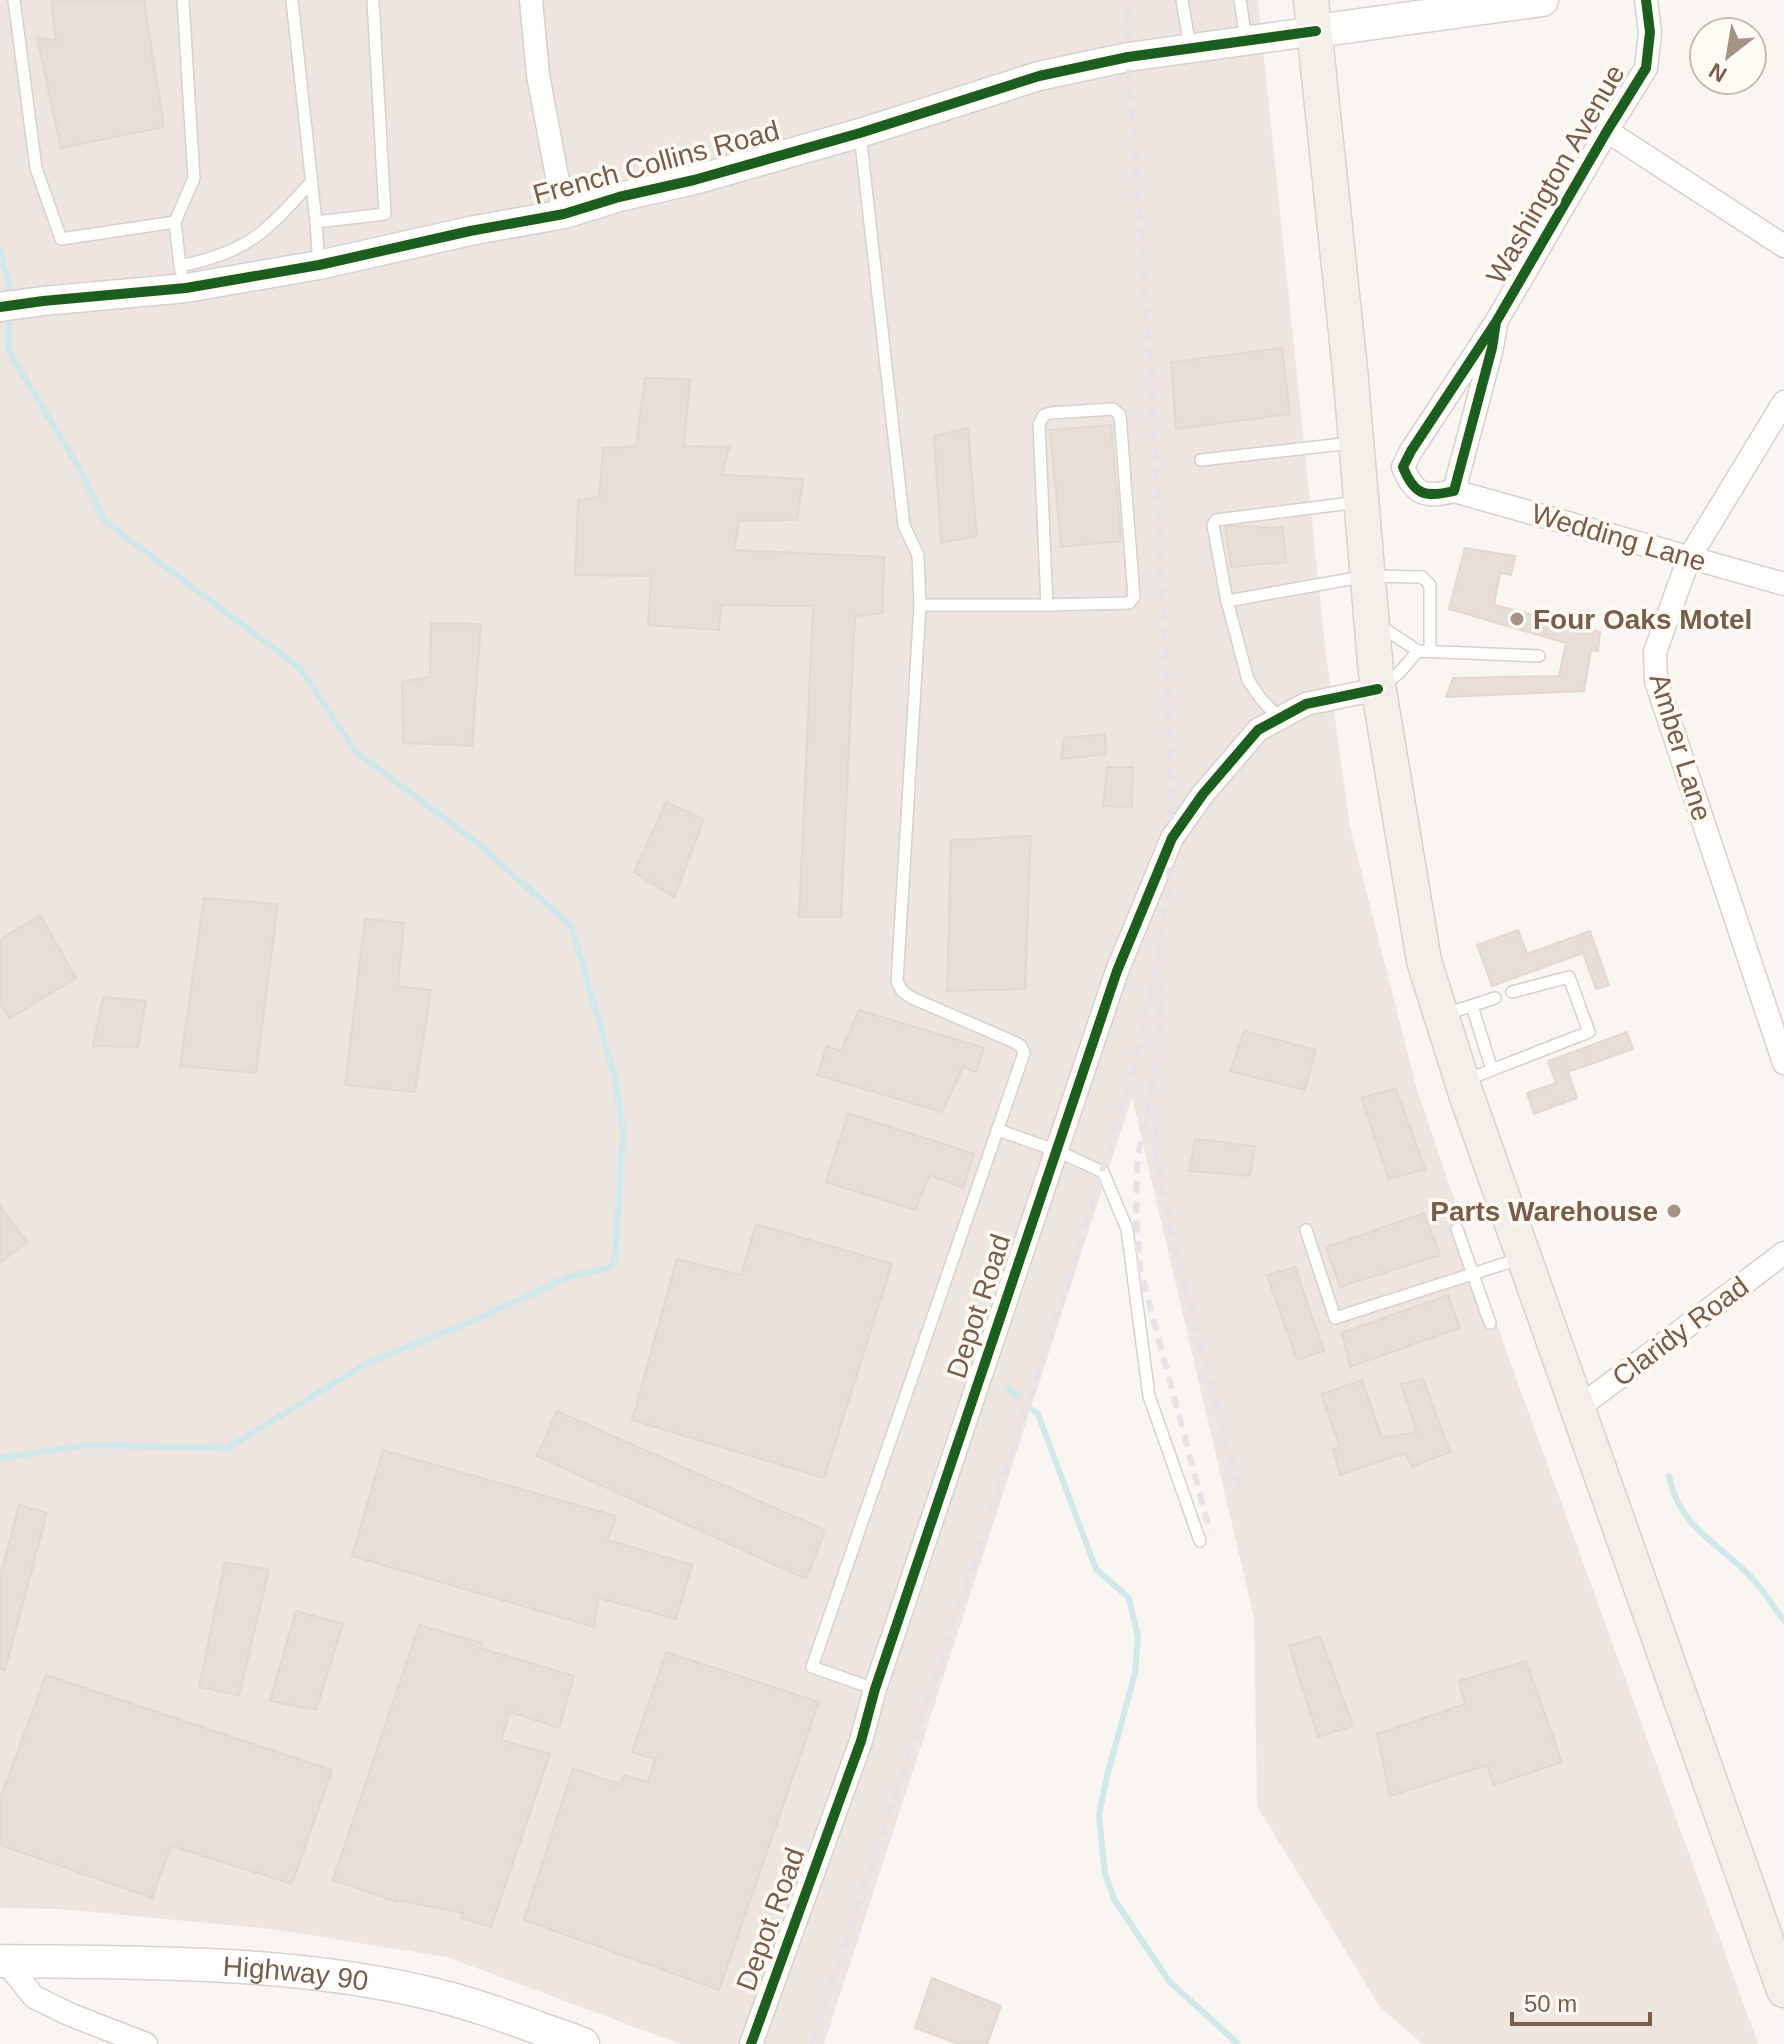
<svg xmlns="http://www.w3.org/2000/svg" width="1784" height="2044" viewBox="0 0 1784 2044" font-family="Arial,sans-serif">
  <style>
    .industrial { fill: #ede5e0 }
    .lines { fill: none; stroke-linecap: round; stroke-linejoin: round }
    .stream { stroke: #d0e8ea; stroke-width: 6 }
    .building { fill: #e6ded7; stroke: #e2d8d2; stroke-width: 2 }
    .service-casing { stroke: #d7d1cb; stroke-width: 14 }
    .minor-casing { stroke: #d7d1cb; stroke-width: 25 }
    .tertiary-casing { stroke: #d7d1cb; stroke-width: 31 }
    .secondary-casing { stroke: #d9d2cb; stroke-width: 35 }
    .primary-casing { stroke: #dad1cc; stroke-width: 37 }
    .service { stroke: #fefefd; stroke-width: 11 }
    .minor { stroke: #fefefd; stroke-width: 22 }
    .tertiary { stroke: #fefefd; stroke-width: 28 }
    .secondary { stroke: #fefefd; stroke-width: 32 }
    .primary { stroke: #f3eee8; stroke-width: 34 }
    .rail { stroke: #e6e3e7; stroke-width: 6; stroke-dasharray: 12 8; stroke-linecap: butt }
    .cycleway-casing { stroke: #fffaf3; stroke-width: 15 }
    .cycleway { stroke: #1b5e20; stroke-width: 10 }
    .poi-dot { fill: #a69286; stroke: #fffaf3; stroke-width: 3 }
    .labels { text-anchor: middle; stroke-width: 7; stroke-linejoin: round; paint-order: stroke }
    .street-label { font-size: 28px; fill: #7a5c4d; stroke: #fffaf3 }
    .poi-label { font-size: 28px; font-weight: bold; fill: #7a5c4d; stroke: #fffaf3; text-anchor: start }
  </style>
  <rect width="100%" height="100%" fill="#f9f5f0"/>
  <polygon class="industrial" points="0,0 1258,0 1325,646 1350,827 1417,1090 1508,1356 1758,2044 1423,2044 1380,2007 1257,1806 1254,1618 1132,1097 824,2044 680,2044 447,1957 271,1929 59,1909 0,1908"/>
  <g class="lines">
    <g class="stream">
      <polyline points="0,251 10,289"/>
      <polyline points="1007,1387 1018,1397"/>
      <polyline points="1033,1410 1038,1414 1096,1569 1129,1598 1138,1637 1135,1673 1107,1776 1099,1815 1105,1874 1114,1899 1169,1981 1238,2044"/>
      <polyline points="0,1458 88,1445 227,1448 369,1362 475,1320 568,1277 611,1267 615,1258 623,1131 614,1074 572,927 474,840 355,751 301,669 105,521 78,466 8,350 9,323"/>
      <path d="M1669,1476C1679,1527 1717,1542 1750,1576C1763,1589 1773,1606 1784,1621"/>
    </g>
  </g>
  <g class="building">
    <polygon points="51,0 144,0 164,127 61,148 37,38 56,40"/>
    <polygon points="1282,348 1290,414 1176,429 1171,362"/>
    <polygon points="645,378 690,379 684,446 729,447 722,475 803,479 797,520 739,521 734,550 884,557 883,613 855,616 841,917 799,917 813,606 721,605 719,630 648,625 651,576 575,575 578,500 599,497 603,448 636,446"/>
    <polygon points="1111,425 1121,541 1061,547 1050,430"/>
    <polygon points="968,428 977,536 941,543 934,436"/>
    <polygon points="1239,526 1283,528 1286,562 1231,567 1225,527"/>
    <polygon points="1465,548 1515,556 1511,575 1500,573 1494,605 1600,632 1598,651 1591,650 1584,691 1446,697 1453,678 1559,676 1566,643 1449,609"/>
    <polygon points="431,623 481,624 472,746 403,743 402,682 430,677"/>
    <polygon points="1105,734 1106,754 1061,759 1064,738"/>
    <polygon points="1107,767 1133,767 1132,807 1103,806"/>
    <polygon points="666,802 704,819 674,897 634,872"/>
    <polygon points="1031,836 1025,989 947,991 951,840"/>
    <polygon points="204,898 278,904 256,1073 180,1066"/>
    <polygon points="40,915 76,978 10,1018 0,1004 0,940"/>
    <polygon points="365,919 404,923 398,986 431,990 415,1092 345,1085"/>
    <polygon points="1518,930 1527,954 1590,931 1609,985 1596,989 1583,953 1492,986 1477,945"/>
    <polygon points="103,997 146,1001 138,1047 93,1046"/>
    <polygon points="859,1010 984,1048 976,1072 963,1067 942,1112 817,1075 827,1046 841,1051"/>
    <polygon points="1244,1031 1316,1050 1305,1090 1230,1071"/>
    <polygon points="1627,1032 1633,1049 1568,1072 1577,1098 1534,1114 1527,1093 1556,1083 1548,1061"/>
    <polygon points="1396,1088 1425,1169 1389,1179 1361,1098"/>
    <polygon points="848,1113 974,1154 963,1188 930,1175 915,1210 826,1182"/>
    <polygon points="1195,1139 1255,1146 1250,1176 1189,1171"/>
    <polygon points="0,1206 27,1242 0,1263"/>
    <polygon points="1424,1213 1440,1255 1340,1287 1326,1247"/>
    <polygon points="756,1224 892,1264 824,1478 632,1420 677,1259 741,1275"/>
    <polygon points="1295,1267 1324,1351 1297,1360 1267,1275"/>
    <polygon points="1448,1295 1460,1328 1350,1367 1342,1333"/>
    <polygon points="1423,1379 1450,1452 1412,1467 1405,1453 1340,1475 1333,1449 1340,1447 1321,1394 1362,1380 1382,1438 1417,1432 1401,1384"/>
    <polygon points="557,1411 825,1530 806,1579 537,1456"/>
    <polygon points="383,1450 616,1516 608,1540 692,1565 676,1619 599,1598 594,1627 352,1556"/>
    <polygon points="19,1505 47,1513 5,1670 0,1669 0,1577"/>
    <polygon points="225,1562 269,1570 239,1695 199,1687"/>
    <polygon points="296,1611 343,1624 316,1710 270,1701"/>
    <polygon points="419,1625 482,1643 480,1648 574,1676 559,1728 510,1712 501,1740 550,1754 491,1927 461,1918 463,1913 397,1900 397,1902 333,1880"/>
    <polygon points="1320,1636 1353,1726 1318,1737 1289,1646"/>
    <polygon points="666,1652 819,1702 719,1990 524,1920 573,1768 621,1785 624,1775 648,1782 655,1759 632,1752"/>
    <polygon points="1526,1661 1562,1762 1494,1785 1487,1765 1390,1796 1377,1734 1465,1704 1459,1681"/>
    <polygon points="46,1675 332,1770 292,1884 171,1846 152,1898 0,1845 0,1799"/>
    <polygon points="932,1978 1001,2006 987,2044 959,2044 915,2028"/>
  </g>
  <g class="lines">
    <g class="service-casing">
      <g id="service">
        <polyline points="14,0 36,168 61,239 175,222"/>
        <polyline points="292,0 316,222"/>
        <polyline points="1182,0 1190,47"/>
        <polyline points="1240,0 1246,40"/>
        <polyline points="860,134 904,526 918,555 920,605 1047,605 1039,424 1044,415 1051,413 1113,409 1120,415 1134,597 1129,603 1047,605"/>
        <polyline points="319,265 316,222 385,214 373,0"/>
        <polyline points="180,266 175,222 194,178 183,0"/>
        <path d="M181,271L180,266C250,251 265,233 312,181"/>
        <polyline points="1201,460 1351,443"/>
        <polyline points="1227,601 1213,525 1216,520 1359,502"/>
        <polyline points="1379,625 1418,651"/>
        <polyline points="1382,686 1399,673 1418,651 1539,656"/>
        <polyline points="1279,718 1261,699 1248,680 1227,601 1367,576 1422,577 1430,585 1430,651"/>
        <polyline points="1472,1006 1492,1070"/>
        <polyline points="1446,1014 1495,998"/>
        <polyline points="1466,1080 1589,1032 1569,977 1512,992"/>
        <polyline points="998,1130 1055,1150 1103,1172 1127,1229 1149,1396 1200,1541"/>
        <polyline points="1457,1229 1490,1323"/>
        <polyline points="1306,1230 1335,1318 1519,1259"/>
        <polyline points="875,1689 812,1667 1024,1053 1021,1046 1014,1042 912,998 902,991 897,982 920,605"/>
      </g>
    </g>
    <g class="minor-casing">
      <g id="minor">
        <polyline points="531,0 538,75 564,214"/>
        <polyline points="1607,131 1784,246"/>
        <path d="M1496,322L1492,348L1454,491C1425,498 1414,495 1403,467L1411,451L1496,322L1607,131L1646,68L1650,32L1646,0"/>
        <polyline points="1784,402 1689,558 1655,652 1656,681 1784,1063"/>
        <polyline points="1454,491 1784,584"/>
        <polyline points="1577,1409 1784,1253"/>
        <polyline points="5,1961 34,1997 71,2015 146,2044"/>
        <polyline points="751,2044 861,1741 875,1689 1117,971 1172,838 1203,794 1258,730 1306,704 1378,689"/>
      </g>
    </g>
    <g class="tertiary-casing">
      <polyline id="tertiary" points="0,307 43,301 186,288 319,265 470,231 564,214 619,197 694,180 860,133 1039,76 1128,57 1316,31"/>
    </g>
    <g class="secondary-casing">
      <g id="secondary">
        <polyline points="1316,31 1542,0"/>
        <path id="s1" d="M0,1961C143,1963 292,1960 432,1994C483,2006 534,2027 583,2044"/>
      </g>
    </g>
    <g class="primary-casing">
      <polyline id="primary" points="1311,0 1350,370 1376,673 1424,961 1466,1094 1784,1990"/>
    </g>
    <use href="#service" class="service"/>
    <use href="#minor" class="minor"/>
    <use href="#tertiary" class="tertiary"/>
    <use href="#secondary" class="secondary"/>
    <use href="#primary" class="primary"/>
    <g class="rail">
      <polyline points="1163,983 1155,1070 1137,1160 1136,1218 1140,1269 1210,1532"/>
      <polyline points="1155,1106 1156,1158 1172,1237 1240,1494"/>
      <polyline points="811,2044 1051,1336 1135,1064 1158,959 1168,891 1172,838 1170,741 1151,372 1128,57 1127,0"/>
    </g>
    <g class="cycleway-casing">
      <g id="cycleway">
        <polyline points="0,307 43,301 186,288 319,265 470,231 564,214 619,197 694,180 860,133 1039,76 1128,57 1316,31"/>
        <path d="M1496,322L1492,348L1454,491C1425,498 1414,495 1403,467L1411,451L1496,322L1607,131L1646,68L1650,32L1646,0"/>
        <polyline points="751,2044 861,1741 875,1689 1117,971 1172,838 1203,794 1258,730 1306,704 1378,689"/>
      </g>
    </g>
    <use href="#cycleway" class="cycleway"/>
  </g>
  <g class="poi-dot">
    <circle cx="1517" cy="619" r="8"/>
    <circle cx="1674" cy="1211" r="8"/>
  </g>
  <g class="labels">
    <g class="street-label">
      <text transform="translate(656 162) rotate(-15)" y="10">French Collins Road</text>
      <text transform="translate(1555 174) rotate(-60)" y="10">Washington Avenue</text>
      <text transform="translate(1619 537) rotate(16)" y="10">Wedding Lane</text>
      <text transform="translate(1681 747) rotate(73)" y="10">Amber Lane</text>
      <text transform="translate(978 1306) rotate(-72)" y="10">Depot Road</text>
      <text transform="translate(1680 1331) rotate(-37)" y="10">Claridy Road</text>
      <text transform="translate(770 1919) rotate(-70)" y="10">Depot Road</text>
      <text dy="10" stroke="none"><textPath href="#s1" startOffset="296">Highway 90</textPath></text>
    </g>
    <g class="poi-label">
      <text x="1533" y="629">Four Oaks Motel</text>
      <text x="1658" y="1221" text-anchor="end">Parts Warehouse</text>
    </g>
  </g>
  <g transform="translate(1728 56) rotate(211)"><circle r="38" fill="#fffaf3" stroke="#cabbb1" stroke-width="2"/>
  <path d="M0-6L14 30L0 20L-14 30Z" fill="#a69286"/>
  <text y="-12" font-size="22" font-weight="bold" text-anchor="middle" fill="#7a5c4d">N</text>
  </g>
  <path d="M1512 2012v12h138v-12" fill="none" stroke="#7a5c4d" stroke-width="4"/>
  <text x="1524" y="2012" font-size="24" fill="#7a5c4d" stroke="#fffaf3" stroke-width="6" paint-order="stroke">50 m</text>
</svg>
